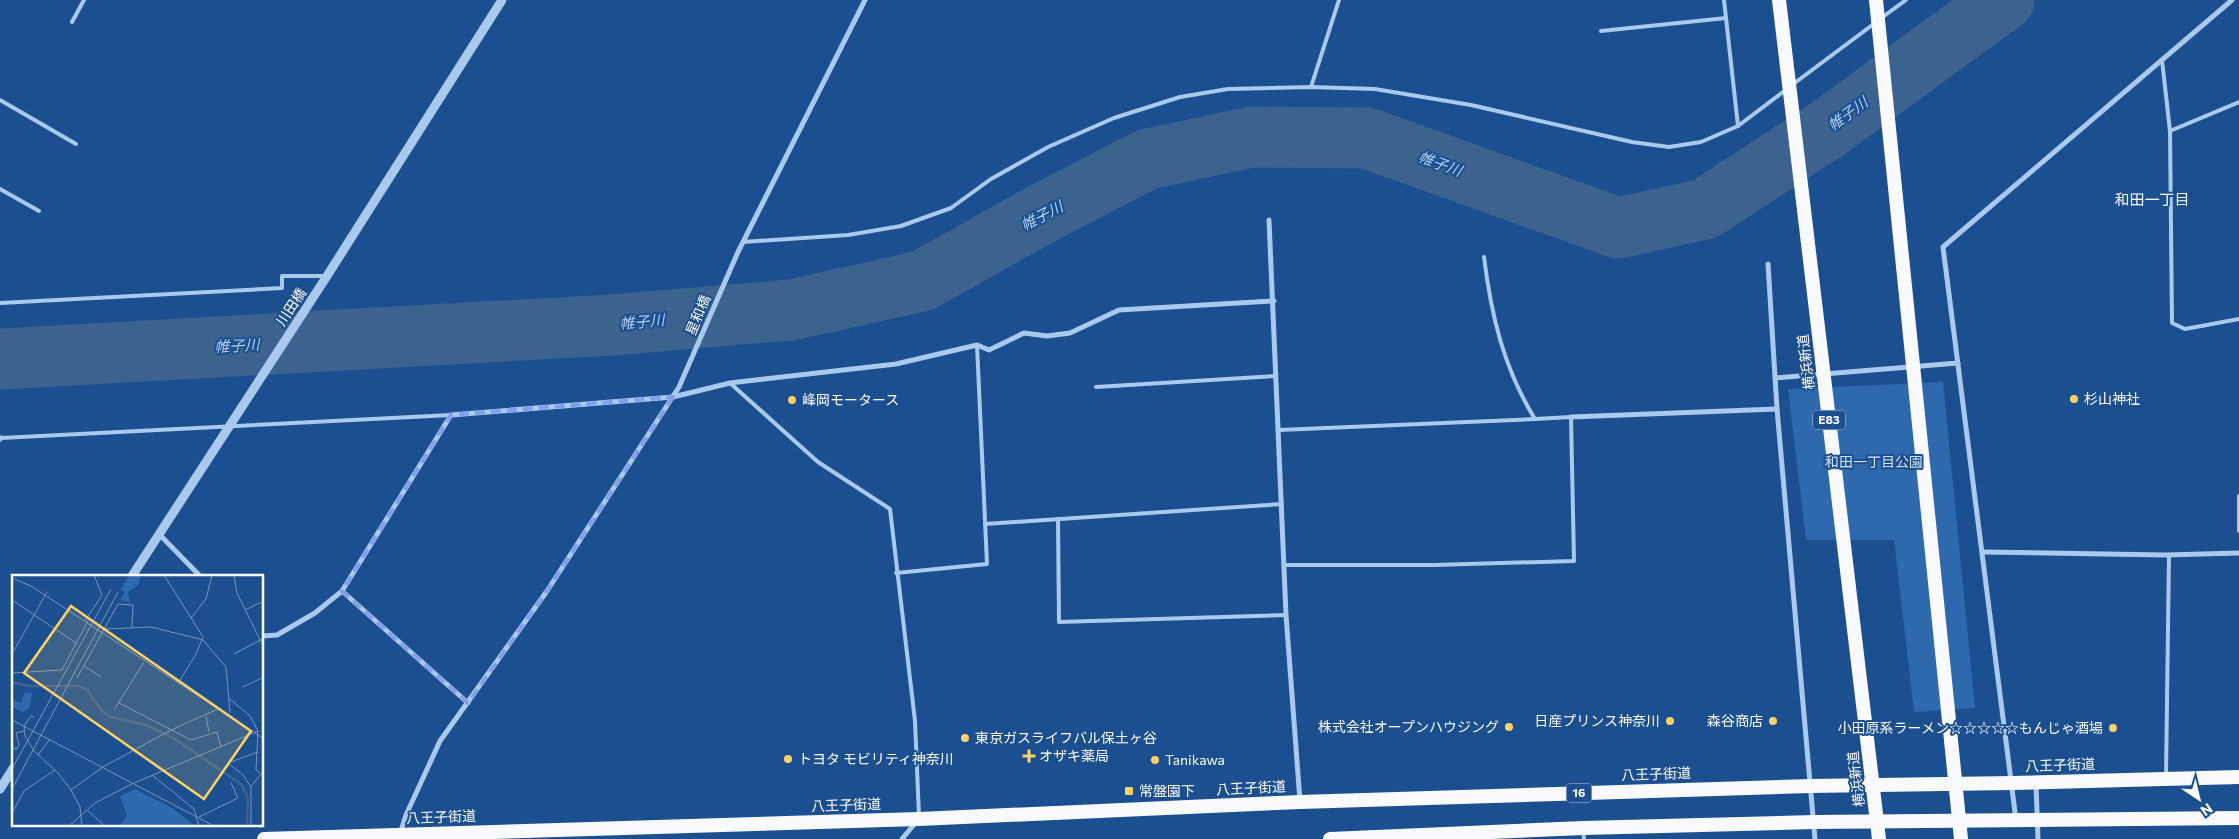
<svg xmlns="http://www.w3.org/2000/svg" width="2239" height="839" viewBox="0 0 2239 839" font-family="Commissioner,'Noto Sans JP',sans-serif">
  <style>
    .green { fill: #2e69ad }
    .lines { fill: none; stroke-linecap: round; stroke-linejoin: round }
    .river { stroke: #3c6290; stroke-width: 61 }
    .service { stroke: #a9c9ee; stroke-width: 4 }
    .minor { stroke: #a9c9ee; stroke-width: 5 }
    .tertiary { stroke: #a9c9ee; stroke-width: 9 }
    .trunk { stroke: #f8faff; stroke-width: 14 }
    .trunk-bridge { stroke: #f8faff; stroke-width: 14 }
    .marked { fill: none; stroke: #839eea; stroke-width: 4; stroke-dasharray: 10 6; stroke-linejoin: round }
    .poi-dot { fill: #ffd166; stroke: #1b4f8f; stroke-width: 2 }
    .labels { text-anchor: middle; stroke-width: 4; stroke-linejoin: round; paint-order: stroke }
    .shield { fill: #1b4f8f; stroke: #bbcadd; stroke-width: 1 }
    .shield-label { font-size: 12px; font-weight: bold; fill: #fff }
    .street-label { font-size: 14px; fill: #fff; stroke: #1b4f8f }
    .poi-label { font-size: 14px; fill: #fff; stroke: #1b4f8f; text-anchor: start }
    .park-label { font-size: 14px; fill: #cfe3fa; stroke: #1b4f8f }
    .water-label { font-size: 15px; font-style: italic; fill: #b5d3f5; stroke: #1b4f8f }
    .neighbourhood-label { font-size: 15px; fill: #fff; stroke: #1b4f8f }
    .inset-river { fill: none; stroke: #3c6290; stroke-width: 2.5 }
    .inset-road { fill: none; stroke: #7695bc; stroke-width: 1 }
    .view { fill: #ffd166; fill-opacity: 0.15; stroke: #ffd166; stroke-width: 2.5 }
    .inset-edge { fill: none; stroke: #fff; stroke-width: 2.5 }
  </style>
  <rect width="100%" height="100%" fill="#1b4f8f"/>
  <polygon class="green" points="1943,382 1975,708 1914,712 1894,540 1806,540 1788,389"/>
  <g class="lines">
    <polyline class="river" points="0,359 612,325 791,310 922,281 1045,212 1148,159 1252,137 1367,138 1618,228 1705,209 1826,130 2004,0"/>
    <g class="service">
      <polyline points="1724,0 1738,126"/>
      <polyline points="1880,19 1906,0"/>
      <polyline points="72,22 84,0"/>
      <polyline points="1601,31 1726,18"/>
      <polyline points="2162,60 2170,131 2172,323 2185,329 2239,319"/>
      <polyline points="1792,85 1875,23"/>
      <polyline points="1311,87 1339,0"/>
      <polyline points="0,100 76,144"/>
      <polyline points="2170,131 2239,102"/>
      <polyline points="0,189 39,211"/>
      <polyline points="743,242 848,235 901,226 951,208 991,179 1048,147 1114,118 1180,97 1228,89 1311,87 1375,89 1471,105 1632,142 1669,147 1701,142 1738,126 1787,89"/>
      <polyline points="0,303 282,288 282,276 326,276"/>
      <polyline points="730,383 818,462 890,509 915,721 919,816"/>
      <polyline points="1096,387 1276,376"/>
      <polyline points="1279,430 1535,419"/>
      <polyline points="1,438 451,415"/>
      <polyline points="2239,496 2239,531"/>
      <polyline points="1058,519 1059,622 1286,615"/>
      <polyline points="985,524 1282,504"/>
      <path d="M1284,565H1434L1574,561L1571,417L1535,419C1504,369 1491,315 1484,257"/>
      <polyline points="896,573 987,564 977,345"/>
      <polyline points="2166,776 2169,555"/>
      <polyline points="1583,831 1584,839"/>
    </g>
    <g class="minor">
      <polyline points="1269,220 1286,615 1300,801"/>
      <polyline points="1768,264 1777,409 1815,839"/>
      <polyline points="1775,378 1958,363"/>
      <polyline points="1571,417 1777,409"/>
      <polyline points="0,439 1,438"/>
      <polyline points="159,534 200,576"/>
      <polyline points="1982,552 2165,555 2239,553"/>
      <polyline points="342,591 468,703"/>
      <polyline points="262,636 277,635 315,613 342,591 451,415 673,397 730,383 896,364 977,345 989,350 1024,333 1047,336 1070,333 1119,310 1274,301"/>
      <polyline points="2036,784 2038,839"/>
      <polyline points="2016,820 1943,247 2232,0"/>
      <polyline points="400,834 406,815 440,741 547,591 679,387 738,252 865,0"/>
      <polyline points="902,839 916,822"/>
    </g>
    <g class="tertiary">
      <polyline points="132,576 327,276 502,0"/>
      <polyline points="0,789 14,767"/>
    </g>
    <g class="trunk">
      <polyline points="264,839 919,819 1300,802 1810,786 2012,783 2239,777"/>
      <polyline points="1330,839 1583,828 1814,822 2239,818"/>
    </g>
    <g class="trunk-bridge">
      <polyline points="1779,0 1879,839"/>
      <polyline points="1876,0 1961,839"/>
    </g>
  </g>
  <path class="marked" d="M673,397L547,591L468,703L342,591L451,415Z"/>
  <g class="poi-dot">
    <circle cx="2074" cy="399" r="5"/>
    <circle cx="792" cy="400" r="5"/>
    <circle cx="1670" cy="721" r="5"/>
    <circle cx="1773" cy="721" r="5"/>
    <circle cx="1509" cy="727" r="5"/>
    <circle cx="2113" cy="728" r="5"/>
    <circle cx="965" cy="738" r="5"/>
    <path d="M1026.5 748.5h5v5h5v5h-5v5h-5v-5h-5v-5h5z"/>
    <circle cx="788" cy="759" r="5"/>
    <circle cx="1155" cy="760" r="5"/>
    <rect x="1124" y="786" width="10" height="10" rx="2.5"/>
  </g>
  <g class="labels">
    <g class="shield">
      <rect x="1813" y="410.5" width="32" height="19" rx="4"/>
      <rect x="1566.5" y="783.5" width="25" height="19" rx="4"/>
    </g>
    <g class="shield-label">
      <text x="1829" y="424">E83</text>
      <text x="1579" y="797">16</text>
    </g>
    <g class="street-label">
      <text transform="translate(291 307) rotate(-56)" y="5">川田橋</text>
      <text transform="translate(698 315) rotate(-67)" y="5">星和橋</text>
      <text transform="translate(1806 362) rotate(-97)" y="5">横浜新道</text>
      <text transform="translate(2060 765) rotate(-2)" y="5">八王子街道</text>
      <text transform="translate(1656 774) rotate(-2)" y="5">八王子街道</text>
      <text transform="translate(1856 779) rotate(-97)" y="5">横浜新道</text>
      <text transform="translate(1251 788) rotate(-3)" y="5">八王子街道</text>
      <text transform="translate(846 805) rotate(-2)" y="5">八王子街道</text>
      <text transform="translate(441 817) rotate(-2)" y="5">八王子街道</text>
    </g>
    <g class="poi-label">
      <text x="2084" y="404">杉山神社</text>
      <text x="802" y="405">峰岡モータース</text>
      <text x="1660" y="726" text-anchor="end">日産プリンス神奈川</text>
      <text x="1763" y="726" text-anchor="end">森谷商店</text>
      <text x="1499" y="732" text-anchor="end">株式会社オープンハウジング</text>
      <text x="2103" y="733" text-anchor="end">小田原系ラーメン☆☆☆☆☆もんじゃ酒場</text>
      <text x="975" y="743">東京ガスライフバル保土ヶ谷</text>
      <text x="1039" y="761">オザキ薬局</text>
      <text x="798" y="764">トヨタ モビリティ神奈川</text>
      <text x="1165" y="765">Tanikawa</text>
      <text x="1139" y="796">常盤園下</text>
    </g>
    <g class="park-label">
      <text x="1874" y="467">和田一丁目公園</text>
    </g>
    <g class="water-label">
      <text transform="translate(1848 114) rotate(-36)" y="5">帷子川</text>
      <text transform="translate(1440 164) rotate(20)" y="5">帷子川</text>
      <text transform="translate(1042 216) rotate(-28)" y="5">帷子川</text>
      <text transform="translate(642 322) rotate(-5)" y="5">帷子川</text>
      <text transform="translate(237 346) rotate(-3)" y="5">帷子川</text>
    </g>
    <g class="neighbourhood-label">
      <text x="2152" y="205">和田一丁目</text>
    </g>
  </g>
  <g transform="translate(12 575)">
    <rect width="251" height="251" fill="#1b4f8f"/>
    <path d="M117,0H129L126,10L116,17L118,28L108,24L113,17L109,15ZM13,117L20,118L18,132L11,137L0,132V124L9,128ZM123,214L160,233L182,250L108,251L115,240L108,221Z" fill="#2e69ad"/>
    <path class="inset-river" d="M0,107L16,111H67L75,115L90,136L99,142L134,150L161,163L229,209L236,223L235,251"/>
    <path class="inset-road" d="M152,0L191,62L184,79L168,105L164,107M222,0L225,18L252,73M0,3L19,11L252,164M0,25L64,68M233,35L252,26M179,43L194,24L200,0M73,46L90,20L82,0M94,54L139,52L191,65L214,92L218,138M0,79L35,17M222,79L252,63M72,91L89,102M0,98L50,95L76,46M65,103L106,29L121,30L120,53M231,112L252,102M218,124L238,141L246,156L244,195L252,202M107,128L179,165L205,157L209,172M102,135L132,87M194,141L197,157M22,142L19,141L12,151L13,161L21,175L46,198L59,215L68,232L70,251M0,145L202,251M0,173L5,174L7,170L4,158L12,156M26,180L38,164M216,188L231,200L239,212V251M216,188L246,177M0,194L99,14M140,200L182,234L187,251M239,212L248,200M0,214L106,17M59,215L91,192L159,155L206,134M76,236L93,251M0,238L12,216L43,195M187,242L226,223L219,208M57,251L83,228L122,208L246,156"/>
    <path class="view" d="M59,31L239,156L192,224L12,98Z"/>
    <rect width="251" height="251" class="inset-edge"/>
  </g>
  <g transform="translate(2199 799) rotate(145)" stroke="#1b4f8f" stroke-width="4" paint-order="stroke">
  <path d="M0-4L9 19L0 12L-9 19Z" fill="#ffffff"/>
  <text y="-8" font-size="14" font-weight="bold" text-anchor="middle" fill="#ffffff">N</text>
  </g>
</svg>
